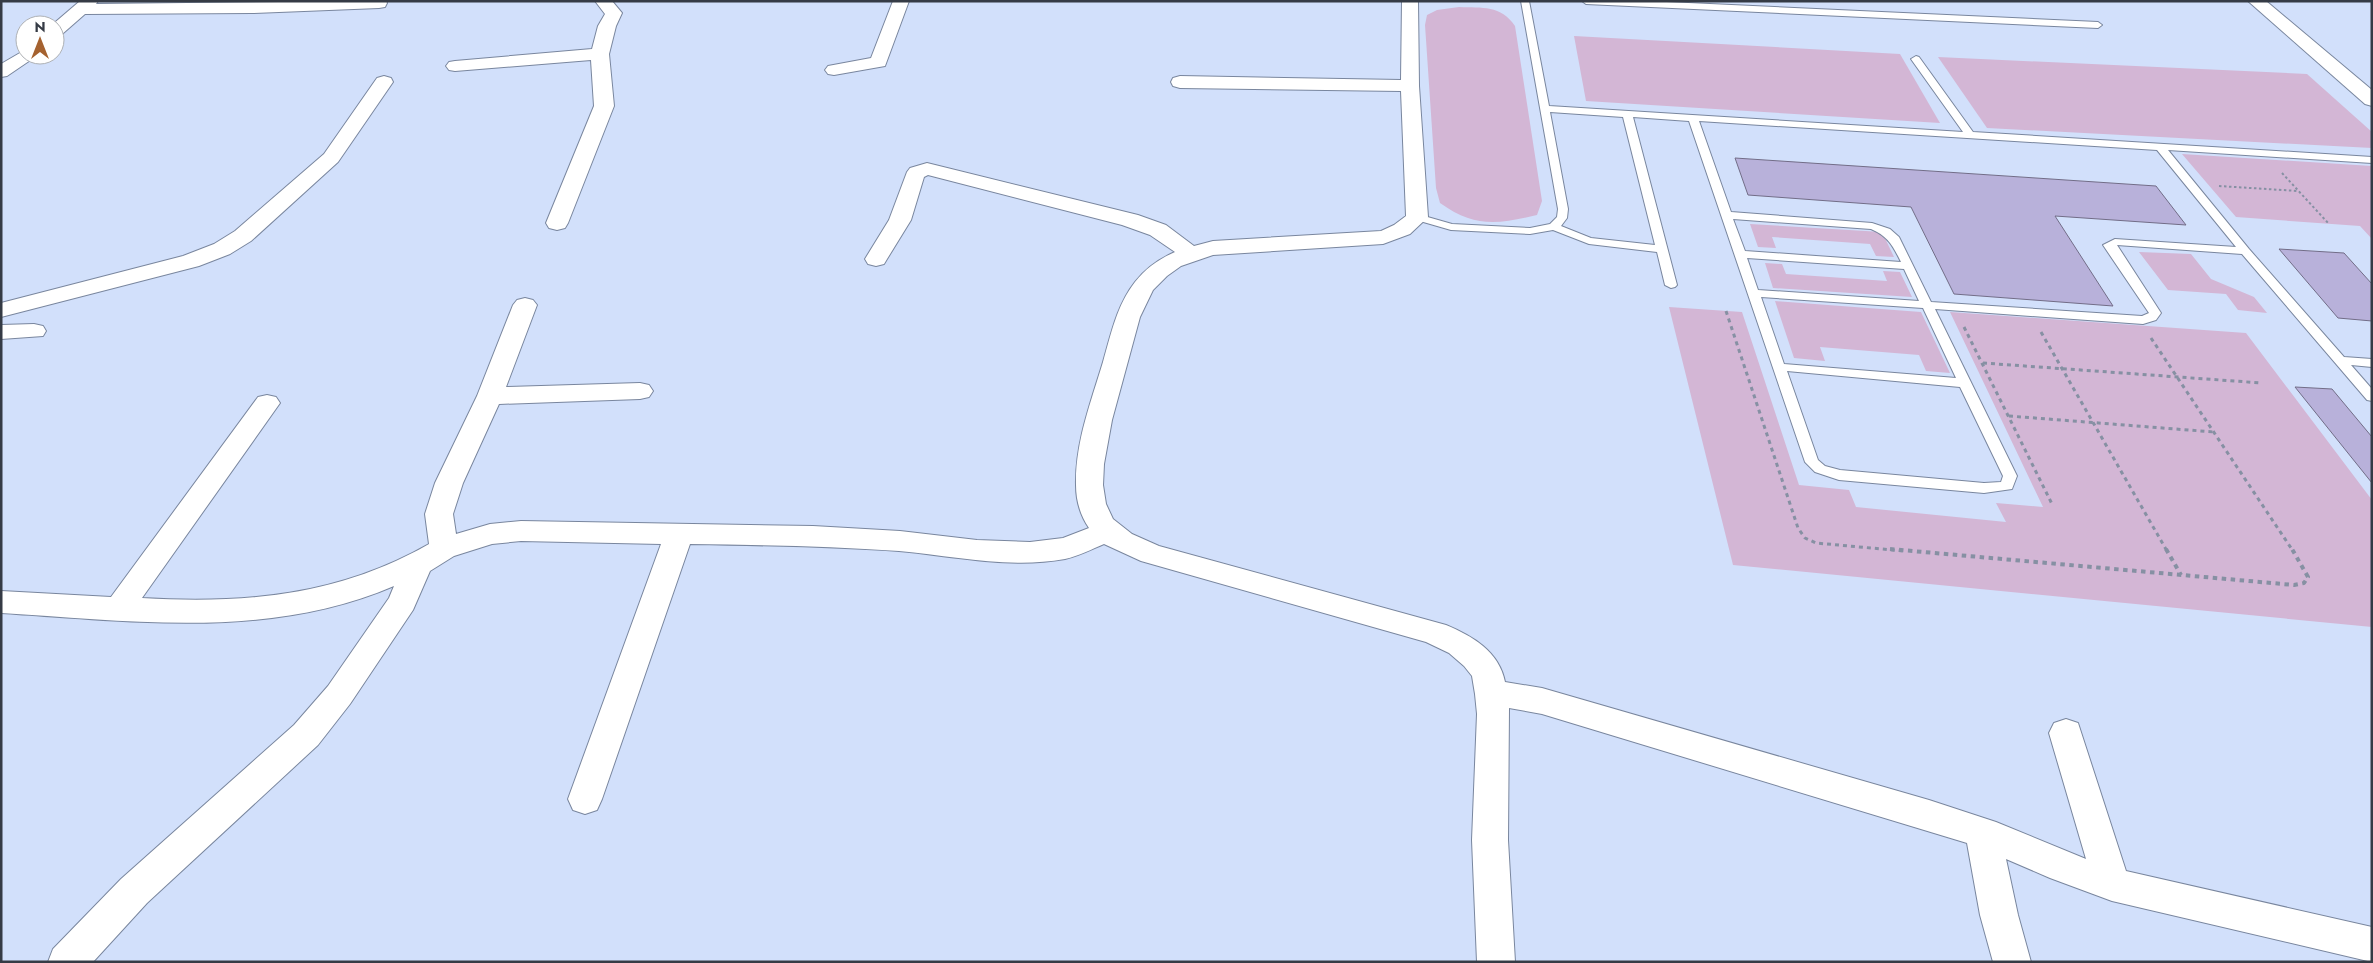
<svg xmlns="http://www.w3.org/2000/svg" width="2373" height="963" viewBox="0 0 2373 963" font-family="Jost,sans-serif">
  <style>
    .green { fill: #d3b6d5 }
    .building { fill: #b8b1da; stroke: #726d87 }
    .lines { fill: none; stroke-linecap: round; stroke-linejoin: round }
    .lane-casing { stroke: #79869e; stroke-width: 2 }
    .street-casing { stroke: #79869e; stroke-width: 2 }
    .path-far2 { stroke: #8690a3; stroke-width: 2; stroke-dasharray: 2.5 2.5; stroke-linecap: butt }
    .path-far1 { stroke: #8690a3; stroke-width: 3; stroke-dasharray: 4 4; stroke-linecap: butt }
    .path { stroke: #8690a3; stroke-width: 4; stroke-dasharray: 4.5 4.5; stroke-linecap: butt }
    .lane { fill: #fff; fill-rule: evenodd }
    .street { fill: #fff; fill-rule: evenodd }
  </style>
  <rect width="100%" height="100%" fill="#d2e0fb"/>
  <g class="green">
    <path d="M1459,7C1482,8 1501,5 1515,26L1542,201L1537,215C1498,224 1475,228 1440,203L1436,188L1425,25L1427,15L1437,10Z"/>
    <polygon points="1574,36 1900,54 1940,123 1586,101"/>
    <polygon points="1938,57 2307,74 2372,132 2372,148 1987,128"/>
    <polygon points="2182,154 2372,166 2372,239 2360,226 2236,217"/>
    <polygon points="1750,224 1882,232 1894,257 1876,256 1870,244 1772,237 1776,248 1758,247"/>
    <polygon points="2139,252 2191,254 2211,279 2254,297 2267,313 2238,310 2226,294 2168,290"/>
    <polygon points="1765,263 1782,264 1786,274 1887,281 1883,271 1900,272 1912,297 1773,288"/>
    <polygon points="1775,301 1921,312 1950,373 1926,371 1919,355 1820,347 1825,361 1794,358"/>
    <polygon points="1669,307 1742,312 1799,485 1849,490 1856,507 2006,522 1996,503 2043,507 1950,312 2246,333 2372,500 2372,627 1733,565"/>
  </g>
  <g class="building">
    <polygon points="1735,158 2156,186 2186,225 2055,216 2113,306 1954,294 1911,207 1748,195"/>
    <polygon points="2279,249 2344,253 2372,284 2372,321 2338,318"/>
    <polygon points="2295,387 2332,389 2372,437 2372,483"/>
  </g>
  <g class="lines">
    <g class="lane-casing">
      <g id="lane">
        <path d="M1521,1H1529L1549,106L1963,132L1911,59L1916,56L1919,57L1973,132L2372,157V163L2168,150L2249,249L2344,357L2372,359V367L2351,365L2372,389V401L2367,400L2242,254L2117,245L2161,313L2156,320L2143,324L1935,309L2017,476L2012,489L1984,493L1839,480L1815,472L1805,462L1689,121L1633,117L1677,285L1675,287L1671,288L1665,285L1657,252L1589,244L1553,230L1530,234L1451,230L1413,219L1412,217L1417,214L1452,224L1530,228L1550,224L1557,217L1558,209ZM1550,112L1623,117L1655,245L1591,238L1561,226L1567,218L1568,209ZM1699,121L2157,150L2236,247L2115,239L2103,245L2149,313L2142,316L1931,302L1899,237L1890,229L1872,223L1731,212ZM1733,219L1871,229C1888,236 1893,246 1901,262L1745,251ZM1747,258L1904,269L1919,301L1758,290ZM1761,297L1923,308L1956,378L1784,364ZM1787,371L1960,387L2003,476L2001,482L1984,483L1840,470L1825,466L1818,460Z"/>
        <polygon points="1582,1 1645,1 2098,22 2102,25 2098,28 1586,4"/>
      </g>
    </g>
    <g class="street-casing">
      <g id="street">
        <polygon points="80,1 98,1 96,4 386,1 387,3 385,7 379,8 253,13 85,14 61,35 55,36 55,25 52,25"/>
        <polygon points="595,1 612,1 622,13 616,26 609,54 614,106 568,223 565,228 557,230 549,228 546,223 594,106 591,60 455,71 449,70 446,66 449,62 455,61 592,49 598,26 605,14"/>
        <polygon points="893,1 909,1 885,66 834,75 828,74 825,70 828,66 871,58"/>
        <path d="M1402,1H1418L1419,86L1428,217L1410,234L1383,244L1213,255L1181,266L1167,276L1153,290L1140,317L1112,420L1104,464L1103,485L1106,504L1113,519L1132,534L1159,546L1446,625C1472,636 1499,651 1505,682L1542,688L1929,800L1996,822L2086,859L2049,733L2054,723L2066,719L2078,723L2126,871L2372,927V962L2112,901L2050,878L2006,859L2018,915L2031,962H1993L1980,915L1967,843L1542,714L1509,708L1508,840L1515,962H1477L1472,840L1477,714L1475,694L1472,676L1464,666L1449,653L1426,642L1141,561L1104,544C1092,549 1079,556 1065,559C1010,569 954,556 899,551C829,546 760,545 690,544L602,799L597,810L585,814L573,810L568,799L661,544L521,541L492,544L454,556L430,571L413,610L350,704L318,745L147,903L93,962H48L53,949L121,879L294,725L328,686L389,598L394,586C268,640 133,621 1,613V591L111,597L258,397L267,395L276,397L280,403L142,598C244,604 338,596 429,544L425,514L435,483L477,396L513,305L517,300L525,298L533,300L537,305L506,387L640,383L649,385L653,391L649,397L640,399L499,404L463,483L453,514L456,534L490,524L521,521L813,526L900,531L977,540L1030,542L1063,538L1089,528C1080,515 1076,500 1076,485C1075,443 1091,402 1103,362C1111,334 1117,305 1135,282C1146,268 1159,259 1175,252L1150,235L1122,225L928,175L924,177L911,220L887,259L884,264L876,266L868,264L865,259L889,220L907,172L910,168L927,163L1138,215L1166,225L1194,246L1213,241L1381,231L1394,225L1406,216L1401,91L1180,88L1173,86L1171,82L1173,78L1180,76L1401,80Z"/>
        <polygon points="2248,1 2266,1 2372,90 2372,106 2365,104"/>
        <polygon points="25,50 25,55 35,55 32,59 7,76 1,77 1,64"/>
        <polygon points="384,76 391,78 393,82 338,162 251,241 230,254 199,266 1,317 1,303 183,256 214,244 235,231 324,154 377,78"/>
        <polygon points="34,324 43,326 46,331 43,336 1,339 1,325"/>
      </g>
    </g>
    <g class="path-far2">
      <polyline points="2282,173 2329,224"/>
      <polyline points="2219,186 2298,191"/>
    </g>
    <g class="path-far1">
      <polyline points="1726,311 1798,528 1805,538 1816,543 1904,551"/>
      <polyline points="1964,327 2052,504"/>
      <polyline points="2041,332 2167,551"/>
      <polyline points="2151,338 2293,551"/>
      <polyline points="1983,363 2262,383"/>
      <polyline points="2009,416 2214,432"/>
    </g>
    <g class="path">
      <polyline points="1890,549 2294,585 2304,583 2308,577 2292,549"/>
      <polyline points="2166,549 2181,575"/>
    </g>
    <use href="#lane" class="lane"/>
    <use href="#street" class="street"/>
  </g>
  <rect width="2373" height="963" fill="none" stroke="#353b45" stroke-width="5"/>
  <g transform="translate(40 40)"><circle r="24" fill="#ffffff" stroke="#aeb1b5"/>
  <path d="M0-4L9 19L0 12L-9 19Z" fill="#a56230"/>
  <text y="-8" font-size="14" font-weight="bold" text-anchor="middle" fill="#353b45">N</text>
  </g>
</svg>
